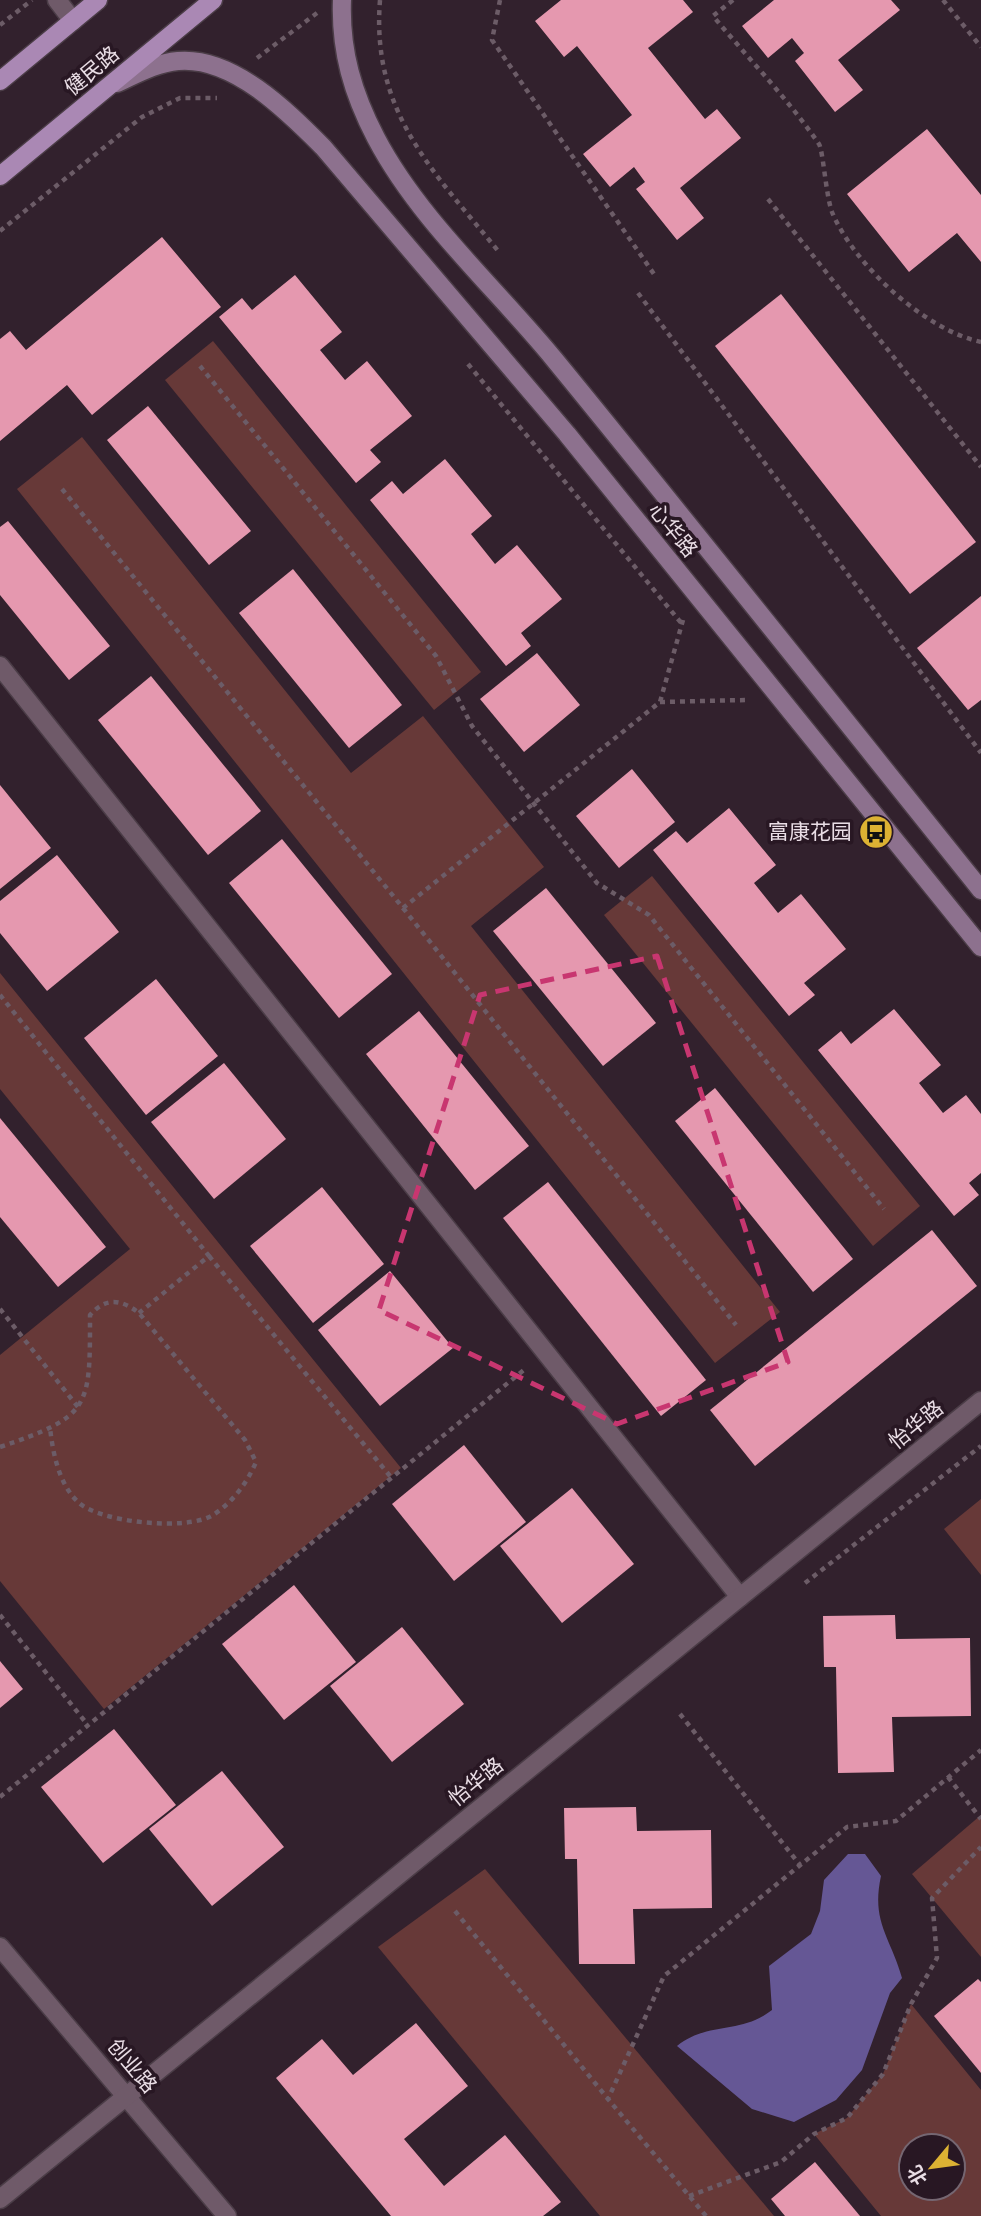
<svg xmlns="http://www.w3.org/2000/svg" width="981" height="2216" viewBox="0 0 981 2216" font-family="Figtree,'Noto Sans SC',sans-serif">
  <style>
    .green { fill: #673938; fill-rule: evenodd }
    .water { fill: #655795 }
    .building { fill: #e598af }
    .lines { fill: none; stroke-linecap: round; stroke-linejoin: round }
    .lane-casing { stroke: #4b3d47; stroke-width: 21 }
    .street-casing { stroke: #4b3d47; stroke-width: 21 }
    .secondary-casing { stroke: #4b3d47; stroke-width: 21 }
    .primary-casing { stroke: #4b3d47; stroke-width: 21 }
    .path { stroke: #6c5c67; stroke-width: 4.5; stroke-dasharray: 5 5; stroke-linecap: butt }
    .lane { stroke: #6f5a69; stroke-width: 18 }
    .street { stroke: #6f5a69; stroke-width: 18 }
    .secondary { stroke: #8d718e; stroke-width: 18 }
    .primary { stroke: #aa88b4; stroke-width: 18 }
    .marked { fill: none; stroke: #c83670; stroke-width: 5; stroke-dasharray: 14 9; stroke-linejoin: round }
    .labels { text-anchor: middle; stroke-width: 7; stroke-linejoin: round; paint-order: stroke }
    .street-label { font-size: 21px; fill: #e9dde5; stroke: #281723 }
    .poi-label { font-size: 21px; fill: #e9dde5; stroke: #281723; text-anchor: end }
  </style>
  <rect width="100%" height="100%" fill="#32212d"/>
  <g class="green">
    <polygon points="213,341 481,672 434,710 165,380"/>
    <polygon points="82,437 351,773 423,716 544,867 471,926 780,1312 715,1363 17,489"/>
    <polygon points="652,876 920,1206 873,1246 604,915"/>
    <polygon points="0,973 401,1468 104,1709 0,1581 0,1355 130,1249 0,1089"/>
    <polygon points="981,1499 981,1575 944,1529"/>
    <polygon points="981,1815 981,1957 912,1874"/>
    <polygon points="485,1869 774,2216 600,2216 378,1947"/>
    <path d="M911,2004L981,2090V2216H881L814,2134L847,2118L883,2074ZM911,2146H953V2188H911Z"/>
  </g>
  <path class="water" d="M848,1854H865L881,1876C871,1922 890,1936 902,1978L890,1993L862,2070L836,2100L794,2122L752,2109L677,2046C708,2021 740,2035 772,2010L769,1966L811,1934L820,1911L824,1880Z"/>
  <g class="building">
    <polygon points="561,0 683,0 693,12 648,48 705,119 717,109 741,138 680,188 704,218 677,240 636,189 645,182 634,167 610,187 583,154 632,115 577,46 564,57 535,21"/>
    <polygon points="774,0 891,0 900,10 838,60 863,90 835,112 795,61 804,53 792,38 768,58 742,26"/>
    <polygon points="927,129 981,195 981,262 957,233 909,272 847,194"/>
    <polygon points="162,237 221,307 92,415 67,385 0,441 0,339 10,331 26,350"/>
    <polygon points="295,275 342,332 320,350 345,380 367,361 412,416 370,450 381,462 356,483 219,317 242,298 252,310"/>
    <polygon points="781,294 976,542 910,594 715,346"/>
    <polygon points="148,406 251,531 209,565 107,440"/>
    <polygon points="445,459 492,516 471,534 495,564 517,545 562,599 521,633 531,646 506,666 370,500 392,481 403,494"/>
    <polygon points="8,521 110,646 69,680 0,595 0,527"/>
    <polygon points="293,569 402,705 349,748 239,613"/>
    <polygon points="981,596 981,700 968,710 917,648"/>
    <polygon points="537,653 580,705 524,752 480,699"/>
    <polygon points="151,676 261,811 208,855 98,720"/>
    <polygon points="632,769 675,822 619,868 576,816"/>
    <polygon points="0,785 51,848 0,889"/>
    <polygon points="729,808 776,865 754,883 778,913 801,894 846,949 804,983 815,995 789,1016 653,850 676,831 687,843"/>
    <polygon points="282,839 392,974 339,1018 229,883"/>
    <polygon points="57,855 119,932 47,991 0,933 0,901"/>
    <polygon points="546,888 656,1023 603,1066 493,931"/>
    <polygon points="156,979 218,1056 146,1115 84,1038"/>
    <polygon points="894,1009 941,1065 919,1083 943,1113 966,1095 981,1114 981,1173 969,1183 979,1195 954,1216 818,1050 841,1031 851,1044"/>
    <polygon points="419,1011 529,1146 475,1190 366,1054"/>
    <polygon points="224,1063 286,1139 214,1199 151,1122"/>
    <polygon points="715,1088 853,1259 813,1292 675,1121"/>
    <polygon points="0,1118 106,1247 58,1287 0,1217"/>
    <polygon points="548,1182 706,1380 661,1416 503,1218"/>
    <polygon points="322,1187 384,1264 313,1323 250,1246"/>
    <polygon points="932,1230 977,1286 755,1466 710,1410"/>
    <polygon points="390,1271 453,1348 380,1406 318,1330"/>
    <polygon points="464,1445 526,1522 454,1581 392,1504"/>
    <polygon points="572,1488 634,1564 562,1623 500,1546"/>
    <polygon points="294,1585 356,1662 284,1720 222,1644"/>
    <polygon points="895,1615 896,1639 970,1638 971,1716 892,1717 894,1772 838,1773 836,1667 824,1667 823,1616"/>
    <polygon points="402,1627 464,1704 392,1762 330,1686"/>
    <polygon points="0,1661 23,1689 0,1708"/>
    <polygon points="114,1729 176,1805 103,1863 41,1787"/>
    <polygon points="222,1771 284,1847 212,1906 149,1829"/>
    <polygon points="636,1807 637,1831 711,1830 712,1908 633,1909 635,1964 579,1964 577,1859 565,1859 564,1808"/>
    <polygon points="978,1979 981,1982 981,2073 934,2016"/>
    <polygon points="416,2023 468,2086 404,2139 444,2186 505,2135 561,2202 543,2216 391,2216 276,2078 322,2039 353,2075"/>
    <polygon points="815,2162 860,2216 785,2216 771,2199"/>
  </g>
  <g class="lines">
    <g class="lane-casing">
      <g id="lane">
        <polyline points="57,0 73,21"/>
        <polyline points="0,666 740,1597"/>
      </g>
    </g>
    <g class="street-casing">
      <g id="street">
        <polyline points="0,1947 227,2216"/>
        <polyline points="0,2199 981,1401"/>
      </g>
    </g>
    <g class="secondary-casing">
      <g id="secondary">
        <path d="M342,0C340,51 353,94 376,138C419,220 496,288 554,359C698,535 839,713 981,890"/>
        <path d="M117,83C137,74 156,63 178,61C233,56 288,112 323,147L567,434L981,947"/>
      </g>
    </g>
    <g class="primary-casing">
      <g id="primary">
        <polyline points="0,81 98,0"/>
        <polyline points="0,176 213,0"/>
      </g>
    </g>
    <g class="path">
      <path d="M380,0C371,112 433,171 499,252"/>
      <polyline points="500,0 492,40 656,277"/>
      <path d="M733,0L713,16C748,58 788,99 819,144C823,150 826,196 832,212C854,265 925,330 981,342"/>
      <polyline points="943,0 981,47"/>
      <polyline points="0,25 32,0"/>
      <polyline points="257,58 317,13"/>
      <polyline points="768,199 981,467"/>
      <polyline points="0,231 142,117 180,98 217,98"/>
      <polyline points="638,293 981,753"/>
      <polyline points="468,364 682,624"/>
      <polyline points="200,366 436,656 472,726 597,883 649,915 884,1209"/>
      <polyline points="62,489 403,908 660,702 683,620"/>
      <polyline points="660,702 746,700"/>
      <polyline points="403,908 736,1325"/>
      <polyline points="0,995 209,1256 139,1313"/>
      <polyline points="209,1256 390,1476"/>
      <polyline points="0,1309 78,1407"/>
      <path d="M0,1447C91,1416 90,1408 90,1315C106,1297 121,1299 139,1313L245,1440L256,1462C247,1483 233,1502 213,1515C188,1531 100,1523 78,1502C59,1484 53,1454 50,1428"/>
      <polyline points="805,1583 981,1446"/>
      <polyline points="0,1615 87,1724"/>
      <polyline points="680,1714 800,1865"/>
      <polyline points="948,1777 981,1819"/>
      <polyline points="0,1797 525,1369"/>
      <polyline points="455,1911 608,2099"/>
      <polyline points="689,2196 781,2162 814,2134 847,2118 883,2074 911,2004 937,1958 932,1898 981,1847"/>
      <polyline points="706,2216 608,2099 664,1976 847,1827 896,1821 981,1750"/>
    </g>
    <use href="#lane" class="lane"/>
    <use href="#street" class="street"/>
    <use href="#secondary" class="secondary"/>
    <use href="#primary" class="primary"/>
  </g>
  <path class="marked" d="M657,956L788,1362L617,1424L379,1310L480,995Z"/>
  <defs>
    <g id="bus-disc" transform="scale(1.75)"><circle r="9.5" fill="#dcb233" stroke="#281723"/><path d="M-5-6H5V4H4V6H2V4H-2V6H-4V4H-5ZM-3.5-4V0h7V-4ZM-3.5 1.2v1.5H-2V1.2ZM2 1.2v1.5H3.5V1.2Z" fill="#111"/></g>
  </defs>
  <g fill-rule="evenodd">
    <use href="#bus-disc" x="876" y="832"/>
  </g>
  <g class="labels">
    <g class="street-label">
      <text transform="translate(92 71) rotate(-40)" y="7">健民路</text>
      <text transform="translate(673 530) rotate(51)" y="7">心华路</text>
      <text transform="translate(916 1425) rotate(-39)" y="7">怡华路</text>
      <text transform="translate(476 1782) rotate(-39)" y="7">怡华路</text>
      <text transform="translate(132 2066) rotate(50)" y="7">创业路</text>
    </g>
    <g class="poi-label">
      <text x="852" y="839">富康花园</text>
    </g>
  </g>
  <g transform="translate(932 2167) rotate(241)"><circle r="33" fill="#281723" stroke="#756671" stroke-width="2"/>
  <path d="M0-5L12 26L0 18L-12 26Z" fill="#dcb233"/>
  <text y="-10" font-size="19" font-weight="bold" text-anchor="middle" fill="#e9dde5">北</text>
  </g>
</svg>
